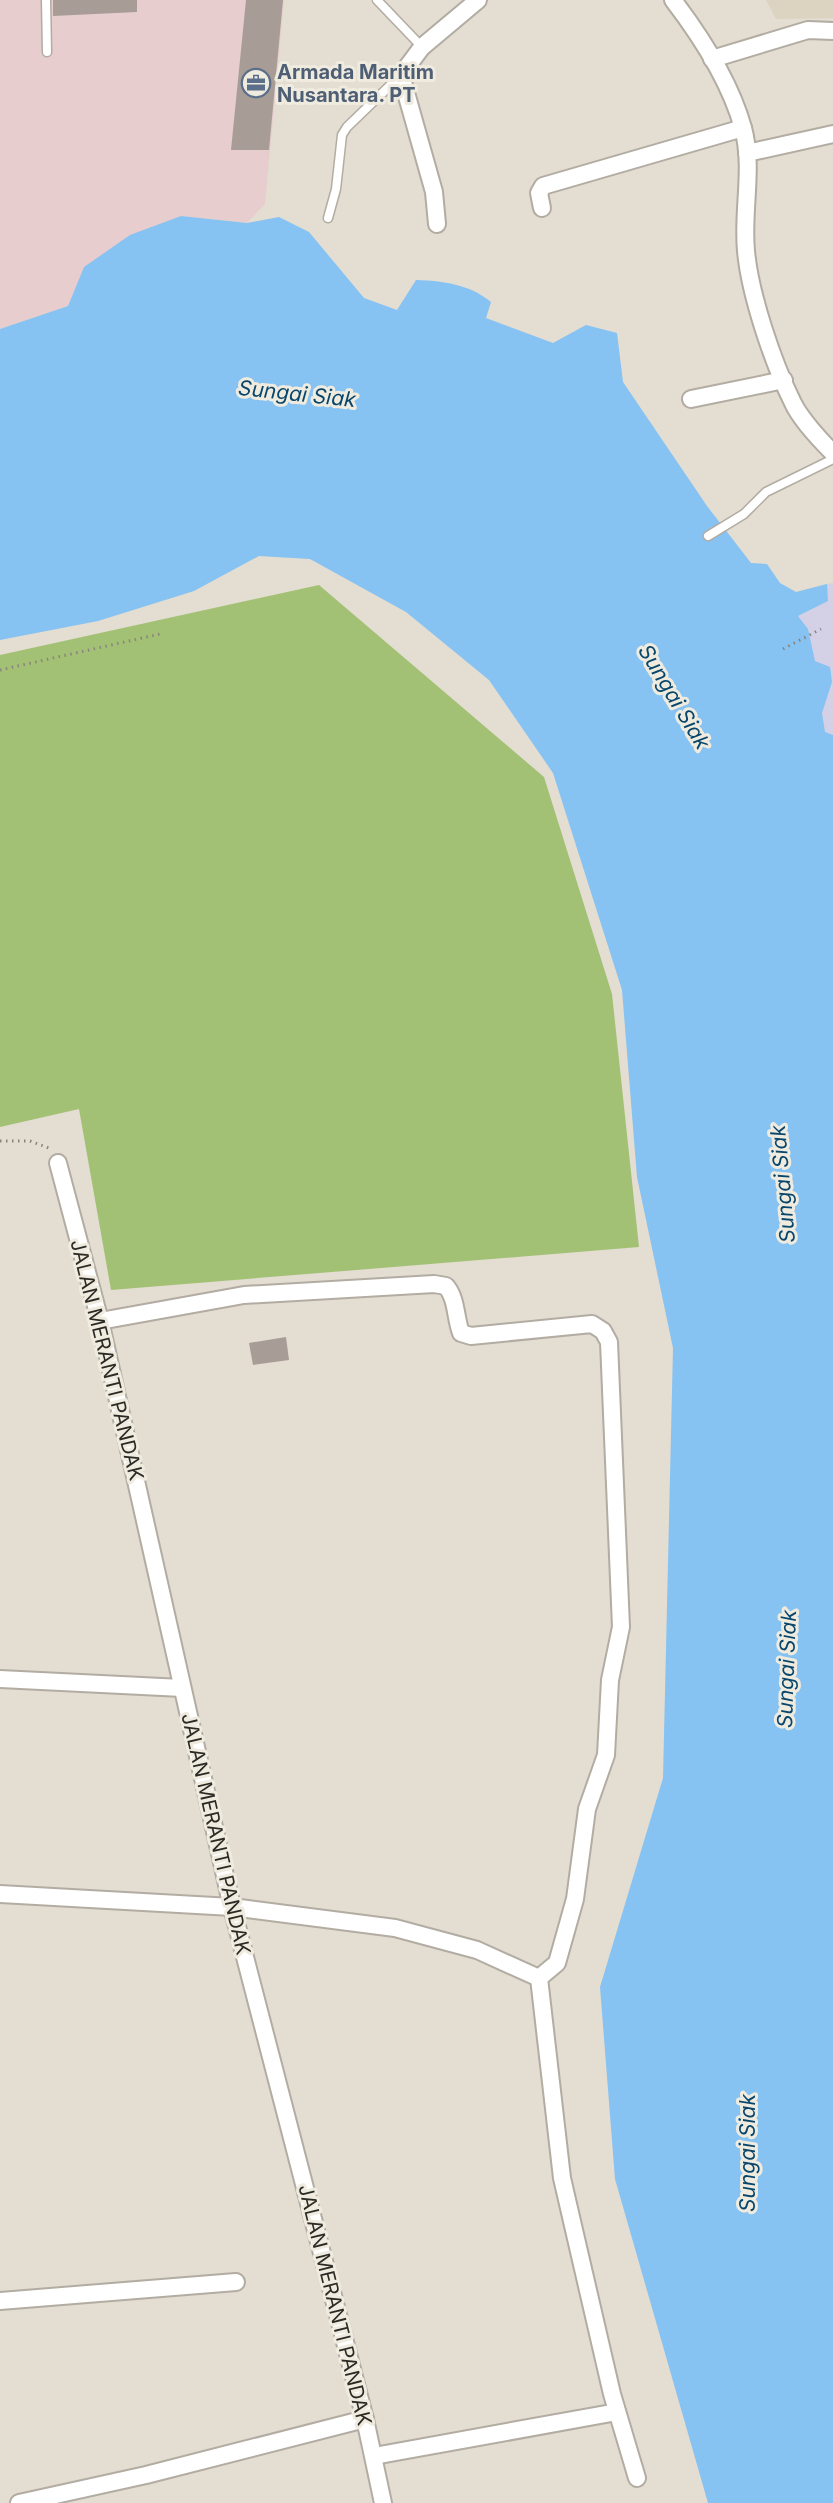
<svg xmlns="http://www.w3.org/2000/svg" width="833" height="2503" viewBox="0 0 833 2503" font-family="Inter,sans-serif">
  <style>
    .commercial { fill: #d4d1e7 }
    .industrial { fill: #e7cdce }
    .built { fill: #dcd3c1 }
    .green { fill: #a3c174 }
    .water { fill: #86c2f2 }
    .building { fill: #a89c97 }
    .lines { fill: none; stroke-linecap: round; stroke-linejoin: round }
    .lane-casing { stroke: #b2aca2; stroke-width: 11 }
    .street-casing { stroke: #b2aca2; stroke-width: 20 }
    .path { stroke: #89857d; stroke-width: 3; stroke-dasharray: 1.5 4.5; stroke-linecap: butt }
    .lane { stroke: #fff; stroke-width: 8 }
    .street { stroke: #fff; stroke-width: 16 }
    .labels { text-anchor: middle; stroke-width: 6; stroke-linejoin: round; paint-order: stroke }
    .service-label { font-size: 20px; font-weight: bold; fill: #4e5e75; stroke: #f0ebdf; text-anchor: start }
    .street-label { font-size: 20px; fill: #2c2a25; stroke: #f0ebdf }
    .water-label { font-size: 21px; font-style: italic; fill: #08466c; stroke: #f0ebdf }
  </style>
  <rect width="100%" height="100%" fill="#e3ddd2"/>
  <polygon class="commercial" points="833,583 833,740 825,732 798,616 827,601 827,584"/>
  <polygon class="industrial" points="0,0 284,0 265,204 247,223 181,216 84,267 68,306 0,329"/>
  <polygon class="built" points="766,0 833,0 833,18 776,19"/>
  <polygon class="green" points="319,585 544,777 612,994 639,1247 111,1290 79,1109 0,1127 0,655"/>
  <path class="water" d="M181,216L247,223L279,217L309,232L364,298L397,310L416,280C443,281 469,284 491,302L486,318L553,343L586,325L617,333L623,382L707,506L751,563L767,564L780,583L796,592L827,584L828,601L798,616L808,629L815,661L830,667L832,682L822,713L825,732L833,735V2503H708L615,2179L600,1987L663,1778L673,1348L637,1177L622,990L553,773L489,680L406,612L310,559L259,556L194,591L98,621L0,640V329L68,306L84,267L130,235Z"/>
  <g class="building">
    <polygon points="53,0 137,0 137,12 53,16"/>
    <polygon points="246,0 283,0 269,150 231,150"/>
    <polygon points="286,1337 289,1360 253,1365 249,1343"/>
  </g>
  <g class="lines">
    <g class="lane-casing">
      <g id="lane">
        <polyline points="46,0 47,52"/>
        <polyline points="377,0 422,47"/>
        <polyline points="328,218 336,189 342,135 347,127 401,75"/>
        <polyline points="708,536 744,514 766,492 833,459"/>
      </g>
    </g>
    <g class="street-casing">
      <g id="street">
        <path d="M673,0C702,38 730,81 743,128C754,168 742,210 746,251C750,295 773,363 793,403C800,418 821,441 833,453"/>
        <polyline points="712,59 808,30 833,31"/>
        <polyline points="747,153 833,134"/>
        <polyline points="542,208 539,193 543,186 743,128"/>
        <polyline points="437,224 434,192 401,75 422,47 478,0"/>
        <polyline points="691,399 784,380"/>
        <polyline points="58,1163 100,1321 232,1907 365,2419 383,2503"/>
        <path d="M100,1321L244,1295L434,1284L446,1286C457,1299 455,1317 461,1333L471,1336L592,1324L603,1331L609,1342L621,1627L610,1680L606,1755L587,1809L575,1899L557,1963L539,1978"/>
        <polyline points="0,1679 182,1688"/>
        <polyline points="0,1894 232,1907 395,1928 477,1950 539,1978"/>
        <polyline points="539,1978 562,2178 612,2394 637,2478"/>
        <polyline points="0,2301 236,2282"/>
        <polyline points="374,2456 617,2412"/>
        <polyline points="19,2503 146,2475 365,2419"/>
      </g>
    </g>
    <g class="path">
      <polyline points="783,649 821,629"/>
      <polyline points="0,670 160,634"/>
      <polyline points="0,1141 30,1141 49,1148"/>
    </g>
    <use href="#lane" class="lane"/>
    <use href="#street" class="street"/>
  </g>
  <defs>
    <g id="office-ring" transform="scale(1.5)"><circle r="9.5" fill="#f0ebdf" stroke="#5c6f8a" stroke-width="1.5"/><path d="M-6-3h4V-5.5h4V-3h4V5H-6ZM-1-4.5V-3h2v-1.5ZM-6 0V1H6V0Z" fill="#5c6f8a"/></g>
  </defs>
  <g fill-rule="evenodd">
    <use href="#office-ring" x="256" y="83"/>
  </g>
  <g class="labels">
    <g class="service-label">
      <text x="277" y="79">Armada Maritim<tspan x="277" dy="23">Nusantara. PT</tspan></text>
    </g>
    <g class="street-label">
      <text transform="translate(107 1360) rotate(76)" y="7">JALAN MERANTI PANDAK</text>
      <text transform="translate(216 1834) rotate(77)" y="7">JALAN MERANTI PANDAK</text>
      <text transform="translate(335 2305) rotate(76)" y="7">JALAN MERANTI PANDAK</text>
    </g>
    <g class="water-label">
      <text transform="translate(297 394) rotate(6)" y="7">Sungai Siak</text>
      <text transform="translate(674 697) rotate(59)" y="7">Sungai Siak</text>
      <text transform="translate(783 1184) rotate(-95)" y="7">Sungai Siak</text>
      <text transform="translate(787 1669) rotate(-88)" y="7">Sungai Siak</text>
      <text transform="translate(748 2153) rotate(-90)" y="7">Sungai Siak</text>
    </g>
  </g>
</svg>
